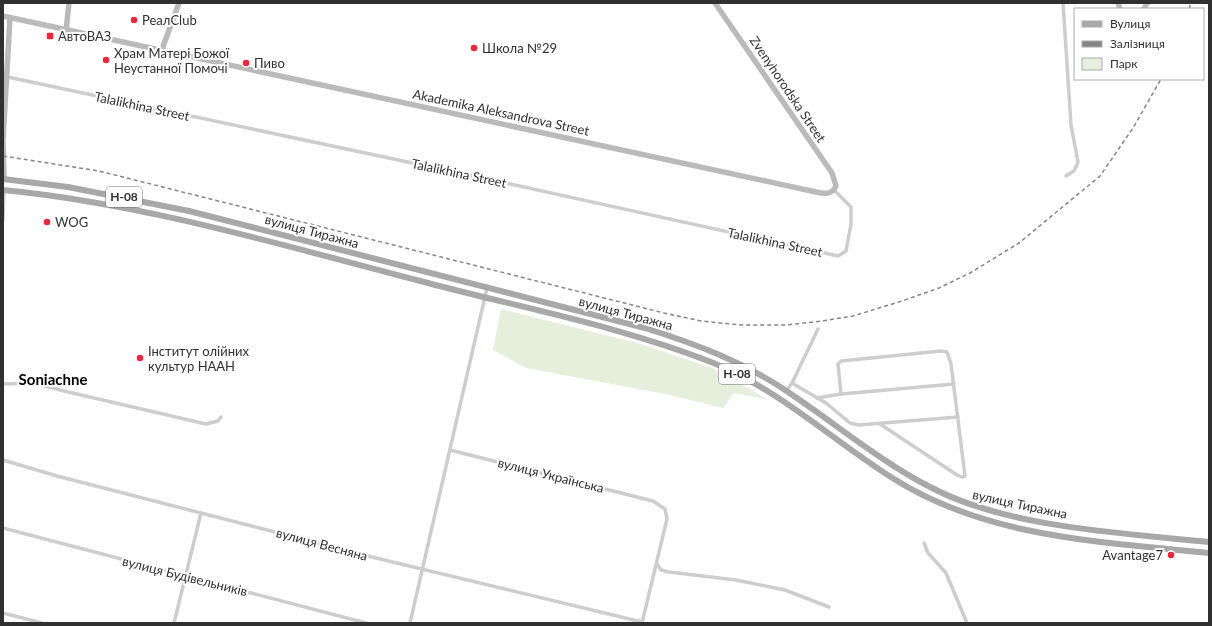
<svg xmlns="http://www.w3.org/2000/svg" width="1212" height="626" viewBox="0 0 1212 626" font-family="Lato,sans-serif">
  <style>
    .green { fill: #e6eedc }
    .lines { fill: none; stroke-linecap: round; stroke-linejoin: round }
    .street { stroke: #cdcdcd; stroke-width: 3.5 }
    .secondary { stroke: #bababa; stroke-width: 5.5 }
    .primary { stroke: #a8a8a8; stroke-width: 6 }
    .rail { stroke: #858585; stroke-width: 1.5; stroke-dasharray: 4 3; stroke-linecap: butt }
    .poi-dot { fill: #f5233a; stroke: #fff; stroke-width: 1.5 }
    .labels { text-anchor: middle; stroke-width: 4; stroke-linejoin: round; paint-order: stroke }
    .shield { fill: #fff; stroke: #6e6e6e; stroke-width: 1 }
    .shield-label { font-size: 12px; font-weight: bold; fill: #303030 }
    .poi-label { font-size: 13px; fill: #303030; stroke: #fff; text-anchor: start }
    .street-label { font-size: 13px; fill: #303030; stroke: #fff }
    .quarter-label { font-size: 15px; font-weight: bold; fill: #000; stroke: #fff }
  </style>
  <rect width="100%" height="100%" fill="#fff"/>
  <polygon class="green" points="501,309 641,344 712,368 769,400 734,393 723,408 665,394 526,368 493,350"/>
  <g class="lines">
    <g class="street">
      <polyline points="1063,3 1071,125 1078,162 1074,171 1066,176"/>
      <polyline points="3,76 497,181 838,256 846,251 851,224 851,207 834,190"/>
      <polyline points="3,220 4,190"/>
      <polyline points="792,383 826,403 850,423 859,425 958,417"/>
      <polyline points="3,384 34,383 64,391 206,424 218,421 221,417"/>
      <polyline points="786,391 792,383 818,329"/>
      <polyline points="841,394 838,364 841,361 941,351 947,352 951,364 965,476 962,477 957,475 880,424"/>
      <polyline points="817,398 841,394 954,384"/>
      <polyline points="450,450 653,501 665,509 667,519 642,623"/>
      <polyline points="3,460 57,476 376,558 642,622"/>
      <polyline points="3,528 366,623"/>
      <polyline points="924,543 928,553 946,573 967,623"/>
      <polyline points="657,564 661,570 669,572 736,580 785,590 829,607"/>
      <polyline points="3,613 42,623"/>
      <polyline points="174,623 201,513"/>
      <polyline points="410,623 487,288"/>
    </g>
    <g class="secondary">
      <polyline points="1118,3 1120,9"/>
      <polyline points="1144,9 1147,3"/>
      <path d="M3,16L816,192C824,194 832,195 836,186L832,173L715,3"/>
      <polyline points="66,31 69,3"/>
      <polyline points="161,52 179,3"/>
      <polyline points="4,179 3,140 10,18"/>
    </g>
    <g class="primary">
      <path d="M3,179L68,187L189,211L645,328C696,344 744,362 788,392C836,424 881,462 932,488C1009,528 1123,533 1209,542"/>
      <path d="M3,190C147,204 288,247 428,283C522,308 620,326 711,362C779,389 833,441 894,479C988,538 1102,542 1209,553"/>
    </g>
    <g class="rail">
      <polyline points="1189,9 1191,3"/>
      <polyline points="3,156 99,171 664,313 701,321 741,325 785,325 822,321 853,316 902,301 939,288 970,273 1019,243 1100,176 1133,128 1161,79"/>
    </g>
  </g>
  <g class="poi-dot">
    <circle cx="134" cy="20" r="4"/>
    <rect x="46" y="32" width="8" height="8" rx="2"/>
    <circle cx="474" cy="48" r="4"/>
    <circle cx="106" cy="60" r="4"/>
    <circle cx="246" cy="63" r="4"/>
    <circle cx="47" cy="222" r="4"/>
    <circle cx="140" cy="358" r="4"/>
    <circle cx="1171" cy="555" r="4"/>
  </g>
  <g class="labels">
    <g class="shield">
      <rect x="106" y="187" width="36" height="20" rx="3"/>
      <rect x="719" y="364" width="36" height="20" rx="3"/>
    </g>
    <g class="shield-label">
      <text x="124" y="201">Н-08</text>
      <text x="737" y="378">Н-08</text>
    </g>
    <g class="poi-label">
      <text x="142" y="25">РеалClub</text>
      <text x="58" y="41">АвтоВАЗ</text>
      <text x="482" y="53">Школа №29</text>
      <text x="114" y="58">Храм Матері Божої<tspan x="114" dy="15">Неустанної Помочі</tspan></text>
      <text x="254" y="68">Пиво</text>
      <text x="55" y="227">WOG</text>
      <text x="148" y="356">Інститут олійних<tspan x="148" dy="15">культур НААН</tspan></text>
      <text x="1163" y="560" text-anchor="end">Avantage7</text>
    </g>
    <g class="street-label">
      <text transform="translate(788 89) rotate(56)" y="5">Zvenyhorodska Street</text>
      <text transform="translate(142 106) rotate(12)" y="5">Talalikhina Street</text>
      <text transform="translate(501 112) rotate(12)" y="5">Akademika Aleksandrova Street</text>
      <text transform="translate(459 173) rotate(12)" y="5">Talalikhina Street</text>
      <text transform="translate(312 231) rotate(15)" y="5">вулиця Тиражна</text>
      <text transform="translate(775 242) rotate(12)" y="5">Talalikhina Street</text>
      <text transform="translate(626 313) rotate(15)" y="5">вулиця Тиражна</text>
      <text transform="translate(551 475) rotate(14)" y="5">вулиця Українська</text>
      <text transform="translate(1020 504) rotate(12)" y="5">вулиця Тиражна</text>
      <text transform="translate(322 544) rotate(15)" y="5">вулиця Весняна</text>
      <text transform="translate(185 576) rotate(14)" y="5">вулиця Будівельників</text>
    </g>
    <g class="quarter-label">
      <text x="53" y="385">Soniachne</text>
    </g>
  </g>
  <rect width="1212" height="626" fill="none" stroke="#303030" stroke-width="8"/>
  <rect x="1074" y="8" width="130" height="72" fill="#ffffff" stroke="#acacac"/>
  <rect x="1082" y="21" width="20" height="6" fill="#a8a8a8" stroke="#acacac"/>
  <text x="1110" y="28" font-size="12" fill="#303030">Вулиця</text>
  <rect x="1082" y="41" width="20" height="6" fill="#858585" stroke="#acacac"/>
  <text x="1110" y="48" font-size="12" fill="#303030">Залізниця</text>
  <rect x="1082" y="58" width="20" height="12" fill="#e6eedc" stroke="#acacac"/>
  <text x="1110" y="68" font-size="12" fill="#303030">Парк</text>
</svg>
